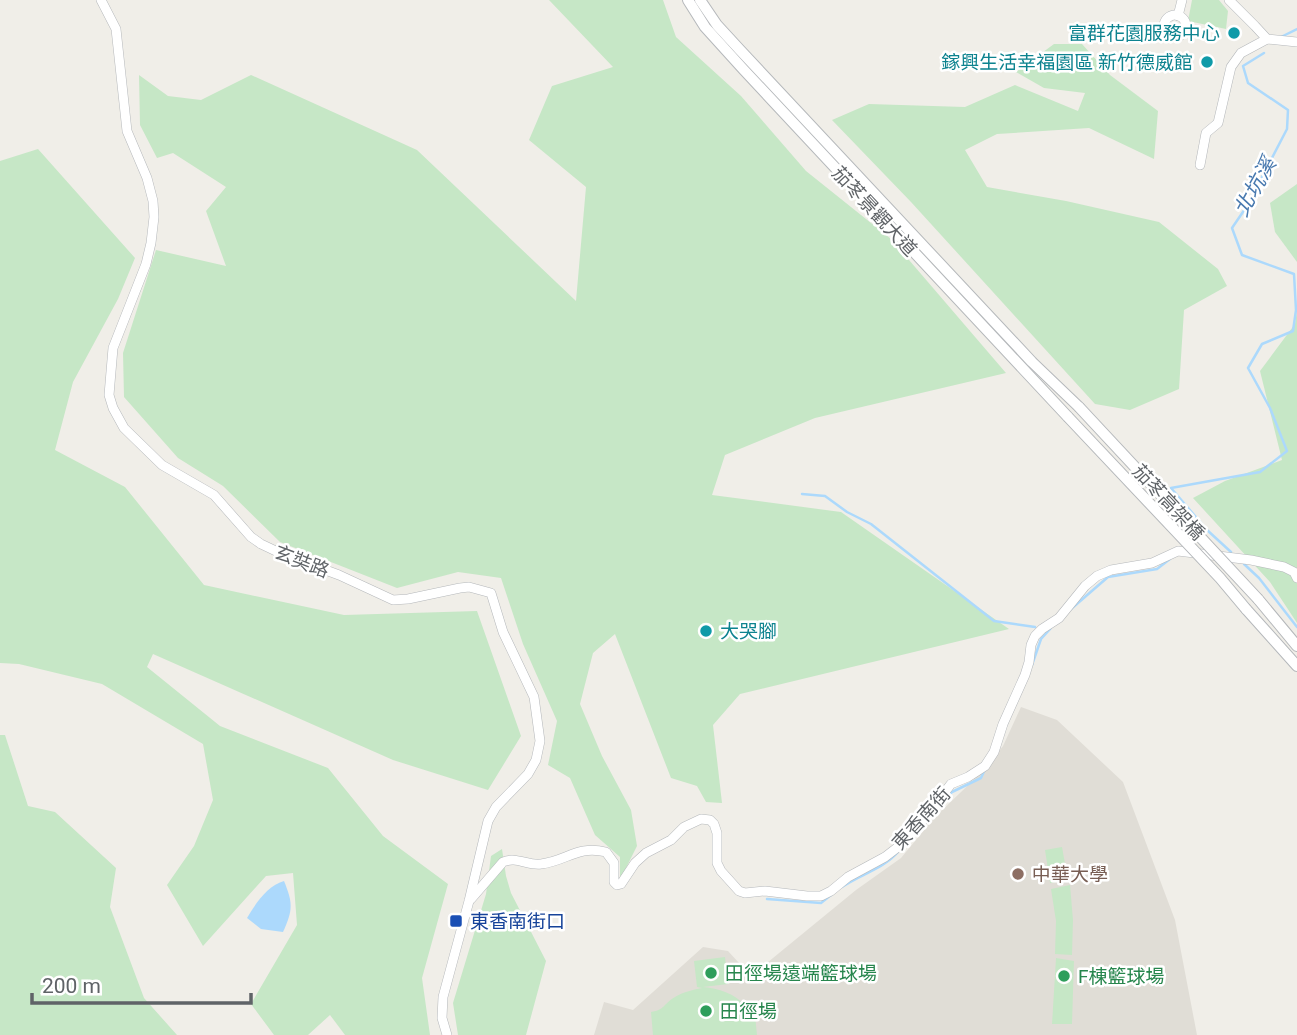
<svg xmlns="http://www.w3.org/2000/svg" width="1297" height="1035" viewBox="0 0 1297 1035" font-family="Roboto,'Noto Sans TC',sans-serif">
  <style>
    .education { fill: #e0ddd6 }
    .green { fill: #c6e7c6 }
    .water { fill: #acd9fc }
    .lines { fill: none; stroke-linecap: round; stroke-linejoin: round }
    .stream { stroke: #acd9fc; stroke-width: 2.5 }
    .minor-casing { stroke: #b5b8bb; stroke-width: 10 }
    .tertiary-casing { stroke: #b5b8bb; stroke-width: 12 }
    .minor { stroke: #fff; stroke-width: 9 }
    .tertiary { stroke: #fff; stroke-width: 10 }
    .tertiary-bridge-casing { stroke: #b5b8bb; stroke-width: 12; stroke-linecap: butt }
    .tertiary-bridge { stroke: #fff; stroke-width: 10 }
    .culture-dot { fill: #0f9aa8; stroke: #fff; stroke-width: 2.5 }
    .education-dot { fill: #8d6e63; stroke: #fff; stroke-width: 2.5 }
    .transit-dot { fill: #1a4fb4; stroke: #fff; stroke-width: 2.5 }
    .leisure-dot { fill: #2e9e5b; stroke: #fff; stroke-width: 2.5 }
    .labels { text-anchor: middle; stroke-width: 5; stroke-linejoin: round; paint-order: stroke }
    .culture-label { font-size: 19px; fill: #0d838f; stroke: #fff; text-anchor: end }
    .street-label { font-size: 19px; fill: #5f6367; stroke: #fff }
    .education-label { font-size: 19px; fill: #785e54; stroke: #fff; text-anchor: start }
    .transit-label { font-size: 19px; fill: #164399; stroke: #fff; text-anchor: start }
    .leisure-label { font-size: 19px; fill: #27864d; stroke: #fff; text-anchor: start }
    .water-label { font-size: 21px; font-style: italic; fill: #4879af; stroke: #fff }
  </style>
  <rect width="100%" height="100%" fill="#f0eee8"/>
  <polygon class="education" points="1021,707 1057,720 1123,782 1175,920 1197,1035 594,1035 604,1002 633,1010 703,947 728,951 751,976 856,890 901,858 935,817 987,767 1003,746"/>
  <g class="green">
    <polygon points="549,0 663,0 676,37 741,96 806,171 891,239 1006,373 815,418 725,455 712,495 841,512 1009,629 740,694 713,725 722,803 706,802 697,786 671,778 615,634 593,653 580,704 602,756 631,810 637,846 620,880 620,857 595,835 570,778 548,765 557,721 523,644 501,578 458,572 397,588 280,542 223,486 178,458 124,397 123,353 156,250 226,266 206,211 226,187 173,153 157,158 140,125 139,75 168,96 201,100 251,75 417,150 576,301 586,187 529,140 552,86 613,67"/>
    <polygon points="1192,0 1219,0 1228,11 1226,29 1188,21"/>
    <polygon points="1054,44 1082,44 1110,75 1158,111 1154,159 1089,128 997,134 965,150 987,187 1066,201 1159,222 1218,269 1227,286 1184,310 1179,389 1130,410 1095,404 911,202 832,120 869,104 965,107 1015,85 1078,111 1085,93 1044,88 1016,72"/>
    <polygon points="38,149 135,258 118,299 73,382 55,450 125,487 204,585 344,615 477,611 521,736 488,790 393,760 153,654 147,667 220,726 328,768 383,836 448,884 422,978 430,1035 345,1035 330,1015 308,1035 274,1035 251,1004 297,925 293,873 266,876 203,946 167,885 194,846 213,800 203,744 102,684 19,664 0,663 0,161"/>
    <polygon points="1297,184 1297,262 1275,232 1270,203"/>
    <polygon points="1297,311 1297,623 1270,582 1193,498 1225,481 1282,460 1260,371 1295,324"/>
    <polygon points="0,735 5,735 28,806 55,812 116,868 110,907 144,998 177,1035 0,1035"/>
    <polygon points="1062,847 1068,880 1050,883 1045,850"/>
    <polygon points="502,849 506,876 511,893 546,961 526,1035 458,1035 453,1003 486,894 491,856"/>
    <polygon points="1070,885 1073,920 1072,955 1055,954 1056,921 1051,889"/>
    <path d="M725,957L728,984L703,987C721,989 733,993 746,1006L754,1005L757,1035H653L651,1012C665,1010 663,1004 675,997C683,992 692,990 702,988L697,987L694,961Z"/>
    <polygon points="1056,958 1074,961 1072,1024 1052,1024"/>
  </g>
  <path class="water" d="M284,881C293,903 293,910 283,932L261,929L247,918C256,903 267,886 284,881Z"/>
  <g class="lines">
    <g class="stream">
      <polyline points="1281,37 1297,29"/>
      <polyline points="802,494 825,496 847,512 871,524 994,621 1035,627"/>
      <polyline points="1231,552 1207,530 1171,488 1260,472 1287,451 1270,408 1248,368 1262,344 1293,331 1296,310 1294,274 1242,255 1232,228 1247,206 1287,129 1288,110 1248,83 1243,66 1264,53"/>
      <polyline points="1244,564 1259,578 1297,627"/>
      <polyline points="1071,609 1108,577 1157,569 1170,559"/>
      <polyline points="1032,665 1041,639 1051,628"/>
      <polyline points="938,808 952,792 981,778 985,769"/>
      <path d="M842,887C861,874 883,869 898,852"/>
      <polyline points="767,899 821,903 831,895"/>
    </g>
    <g class="minor-casing">
      <g id="minor">
        <polyline points="101,0 116,29 127,131 147,178 153,201 154,217 151,243 146,264 113,348 109,395 113,408 124,428 162,465 214,495 251,537 261,544 280,553 339,575 393,600 408,599 460,588 469,587 491,593 503,632 534,697 540,741 536,760 528,774 496,807 488,821 469,901 443,997 442,1018 447,1035"/>
        <polyline points="1229,0 1255,26 1267,39 1297,42"/>
        <circle cx="1175" cy="26" r="11"/>
        <polyline points="1178,16 1182,0"/>
        <polyline points="1200,165 1206,133 1218,123 1231,67 1241,53 1267,39"/>
        <path d="M471,899L503,862C516,856 528,866 541,864C567,861 577,845 606,852L614,863V882L617,885L621,884L635,863L646,853L671,840L684,827L701,819L710,820L714,824L717,833V863L721,871L739,891L745,893L765,891L807,896H821L831,891L848,877L885,857L898,847L925,818L951,784L968,777L985,766L994,752L1003,724L1025,675L1029,662L1031,645L1035,636L1042,629L1059,618L1085,586L1097,576L1111,570L1152,563L1178,551L1251,560L1284,567L1294,572L1297,578"/>
      </g>
    </g>
    <g class="tertiary-casing">
      <g id="tertiary">
        <polyline points="688,0 705,27 743,69 1068,417"/>
        <polyline points="700,0 717,25 740,50 1032,362 1079,407"/>
        <polyline points="1258,599 1297,646"/>
        <polyline points="1246,609 1297,666"/>
      </g>
    </g>
    <use href="#minor" class="minor"/>
    <use href="#tertiary" class="tertiary"/>
    <g class="tertiary-bridge-casing">
      <g id="tertiary-bridge">
        <polyline points="1079,407 1258,599"/>
        <polyline points="1068,417 1220,578 1246,609"/>
      </g>
    </g>
    <use href="#tertiary-bridge" class="tertiary-bridge"/>
  </g>
  <g class="culture-dot">
    <circle cx="1234" cy="33" r="7"/>
    <circle cx="1207" cy="62" r="7"/>
    <circle cx="706" cy="631" r="7"/>
  </g>
  <circle class="education-dot" cx="1018" cy="874" r="7"/>
  <rect class="transit-dot" x="449" y="914" width="14" height="14" rx="3.5"/>
  <g class="leisure-dot">
    <circle cx="711" cy="973" r="7"/>
    <circle cx="1064" cy="976" r="7"/>
    <circle cx="706" cy="1011" r="7"/>
  </g>
  <g class="labels">
    <g class="culture-label">
      <text x="1220" y="40">富群花園服務中心</text>
      <text x="1193" y="69">鎵興生活幸福園區 新竹德威館</text>
      <text x="720" y="638" text-anchor="start">大哭腳</text>
    </g>
    <g class="street-label">
      <text transform="translate(875 211) rotate(47)" y="7">茄苳景觀大道</text>
      <text transform="translate(1169 502) rotate(47)" y="7">茄苳高架橋</text>
      <text transform="translate(302 561) rotate(21)" y="7">玄奘路</text>
      <text transform="translate(921 818) rotate(-48)" y="7">東香南街</text>
    </g>
    <g class="education-label">
      <text x="1032" y="881">中華大學</text>
    </g>
    <g class="transit-label">
      <text x="470" y="928">東香南街口</text>
    </g>
    <g class="leisure-label">
      <text x="725" y="980">田徑場遠端籃球場</text>
      <text x="1078" y="983">F棟籃球場</text>
      <text x="720" y="1018">田徑場</text>
    </g>
    <g class="water-label">
      <text transform="translate(1255 187) rotate(-61)" y="7">北坑溪</text>
    </g>
  </g>
  <path d="M32 993v10h219v-10" fill="none" stroke="#5f6367" stroke-width="3.5"/>
  <text x="42" y="993" font-size="21" fill="#5f6367" stroke="#ffffff" stroke-width="5" paint-order="stroke">200 m</text>
</svg>
